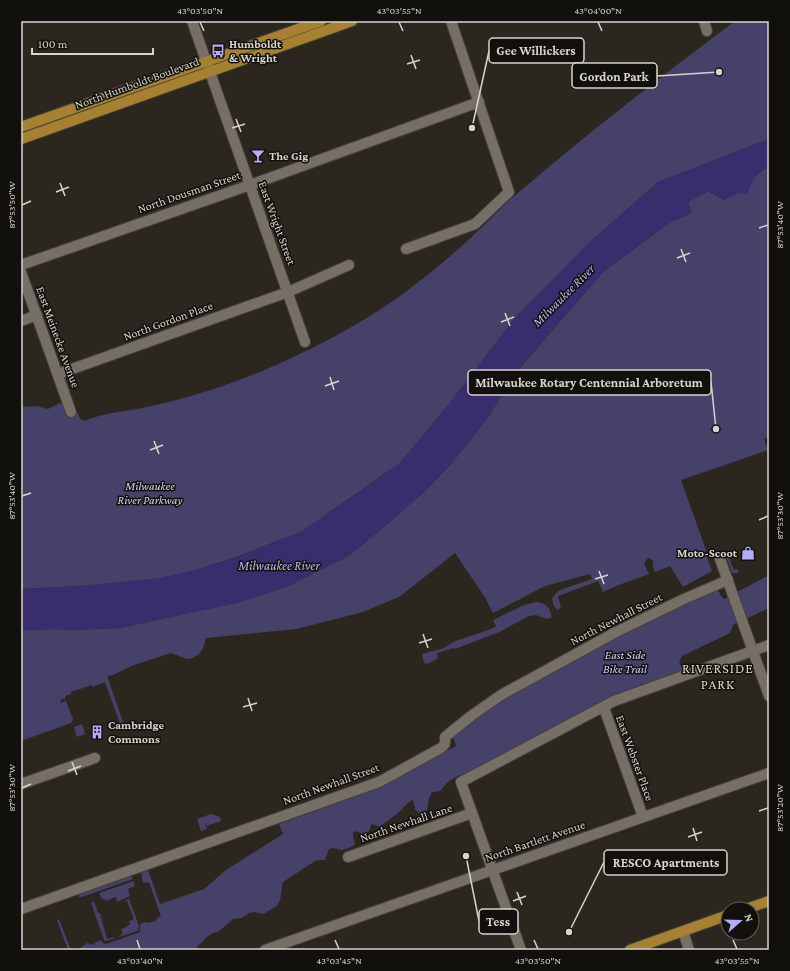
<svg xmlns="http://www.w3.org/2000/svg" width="790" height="971" viewBox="0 0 790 971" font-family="'Crimson Pro',serif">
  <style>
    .green { fill: #464169 }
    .water { fill: #3a2d6d }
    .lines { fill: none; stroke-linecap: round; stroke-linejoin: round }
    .minor-casing { stroke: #47423c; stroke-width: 12 }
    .major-casing { stroke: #47423c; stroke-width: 12 }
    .minor { stroke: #756f66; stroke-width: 10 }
    .major { stroke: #a68130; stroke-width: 10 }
    .ticks { fill: none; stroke: #d7d4cf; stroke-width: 1.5 }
    .labels { text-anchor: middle; stroke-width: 3; stroke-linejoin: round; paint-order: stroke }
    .poi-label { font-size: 12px; font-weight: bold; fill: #d7d4cf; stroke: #12100c; text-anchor: start }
    .street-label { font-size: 12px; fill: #d7d4cf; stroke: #12100c }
    .park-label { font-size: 12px; font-style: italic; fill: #d5d2fa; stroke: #12100c }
    .water-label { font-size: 13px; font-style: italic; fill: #bcb6f0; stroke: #12100c }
    .quarter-label { font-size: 14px; letter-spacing: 1px; fill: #dbd4c9; stroke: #12100c }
    .leader { fill: none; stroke: #d7d4cf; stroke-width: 1.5 }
    .callout-dot { fill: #d7d4cf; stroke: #12100c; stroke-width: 1.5 }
    .callout { fill: #12100c; stroke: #d7d4cf; stroke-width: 1.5 }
    .callout-label { font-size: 13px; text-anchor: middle; font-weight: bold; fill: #d7d4cf }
    .neatline { fill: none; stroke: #d7d4cf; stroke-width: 1.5 }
    .ticks-label { font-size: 10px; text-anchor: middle; fill: #d7d4cf }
  </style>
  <rect width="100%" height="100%" fill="#2c271e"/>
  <g class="green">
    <path d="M735,21H769V139L658,182L590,242L514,319L450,403L400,463L301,532L282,539L239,556L199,569L159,579L80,586L21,589V407L37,406L48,409L60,403L62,404L66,416L78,413L80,419L85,421C103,413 119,412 138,409C156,405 174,401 191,396C248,380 304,354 355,325C400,299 441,266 479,230C490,220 500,208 512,198C584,136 659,78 735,21Z"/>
    <path d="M769,168V437L764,439L768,450L681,480L706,550L705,552L712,571L683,587L670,566L655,572L653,567V561L650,558L647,559L644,563L649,574L616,586L603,592L598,581L558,596L561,608L557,610L554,606L552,599L556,593L560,590L592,579L590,574L545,586L493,613L486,599L455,553L399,597L363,612L296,629L206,638L203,648L200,653L193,658L187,659L171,653L134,665L113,675L107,676L124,725L121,726L105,682L93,687L92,685L71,692V694L65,696L66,698L60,700L61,703L66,701L73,719L71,723L21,741V630L55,629L72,630L120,628L240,602L286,587L350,555L387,524L425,491L452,463L489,416L504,391L525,362L604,271L671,222L692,213L688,202L708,191L724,200L750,187C753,177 759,170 769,168Z"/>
    <polygon points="729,555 732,566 734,570 737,569 739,573 732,573 726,556"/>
    <path d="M769,575V608L733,625L730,633L682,656L679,662L683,669L680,674L673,676H667L660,680L645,685L642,684L638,686L633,690L596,704L470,775C467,775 465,774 463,774C459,775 448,781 446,784C441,790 441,792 432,792L429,798L427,810L421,815L415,809L413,800C406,803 404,808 398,813C392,818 386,821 380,827L372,824C368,830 372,831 363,835L357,831L353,833V837L355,843L353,846L342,850L333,848L329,849L325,860H319L315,861L283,882L280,900L277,906L263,914L255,912L249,913L242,918L233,919L218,932C209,932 203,942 197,947V950H78L87,943L95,945L94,943L101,940L103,943L106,944L140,932V924L145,922L147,923L156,921L157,918L161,916L149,882L143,883L141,872L148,870L160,904L204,889L226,870L283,834L279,824L365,793L386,783L456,746L453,737L462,728L499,702L605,643L662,614L718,590L721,596L724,599Z"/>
    <path d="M536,602C545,602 553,609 551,618L547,619L536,615L529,616L499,632L455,649L454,648L437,653L438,658L430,663L425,664L423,659L422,654L444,648L453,642L491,629L496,626L493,620L524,605Z"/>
    <polygon points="82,724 85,734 77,737 74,727"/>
    <polygon points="211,814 220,817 221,821 207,826 206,823 205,823 207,829 201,831 197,819"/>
    <polygon points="131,876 133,879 79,898 79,894"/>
    <polygon points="134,881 135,886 128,889 130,896 117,902 116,897 105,901 105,899 102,899 99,893"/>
    <polygon points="129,899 139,926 138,931 118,937 118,936 123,934 121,929 127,927 127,926 130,924 129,921 134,919 127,901 122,902"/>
    <polygon points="94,901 98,913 100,913 107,939 115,937 115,938 106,941 104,940 91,903"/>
    <polygon points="59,919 71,950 68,950 57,920"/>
  </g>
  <path class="water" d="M769,139V168C753,171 753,182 747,194L738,193L724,200L708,191L688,202L692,213L671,222L604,271L525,362L504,391L489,416L452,463L425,491L387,524L350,555L286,587L240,602L120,628L72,630L55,629L21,630V589L80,586L159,578L199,569L240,556L282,539L301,532L400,463L446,408L514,319L590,242L658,182Z"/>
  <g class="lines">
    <g class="minor-casing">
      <g id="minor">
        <polyline points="192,21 305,342"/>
        <polyline points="704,21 707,31"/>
        <polyline points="406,249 475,224 509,192 451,21"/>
        <polyline points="21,265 250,185 479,102"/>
        <polyline points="21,272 71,412"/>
        <polyline points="21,321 37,315"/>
        <polyline points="58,374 288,292 349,265"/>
        <polyline points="720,559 769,696"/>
        <polyline points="604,708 643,817"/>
        <polyline points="21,784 95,758"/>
        <polyline points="348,857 472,813"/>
        <polyline points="21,909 379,782 441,748 445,744 445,737 471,716 501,695 616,632 684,599 728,580"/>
        <polyline points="683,931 689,950"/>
        <polyline points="265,950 769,773"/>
        <polyline points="521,950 461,782 614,701 769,645"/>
      </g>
    </g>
    <g class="major-casing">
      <g id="major">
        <polyline points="21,127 321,21"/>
        <polyline points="21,139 352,21"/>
        <polyline points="746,909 769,901"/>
        <polyline points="630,950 728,915"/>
      </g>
    </g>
    <use href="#minor" class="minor"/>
    <use href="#major" class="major"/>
  </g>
  <path class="ticks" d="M200,22L204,31M399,22L403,31M598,22L602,31M411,55L416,69M407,64L420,60M236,119L241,132M232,128L245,124M60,183L65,196M56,192L69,187M22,205L31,201M759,228L768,225M681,249L686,262M677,258L690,253M505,313L510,326M501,322L514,317M330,377L334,390M325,386L339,381M154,441L159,454M150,450L163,445M22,496L31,493M759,520L768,516M599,571L604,584M595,579L608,575M423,634L428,648M419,643L432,639M248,698L252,711M243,707L257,703M72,762L77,775M68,771L81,766M22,788L31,784M759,811L768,808M693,828L697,841M688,837L702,832M517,892L522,905M513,901L526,896M137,940L140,949M335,940L339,949M534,940L538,949M733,940L737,949"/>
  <defs>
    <g id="bus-bare" transform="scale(1.08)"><path d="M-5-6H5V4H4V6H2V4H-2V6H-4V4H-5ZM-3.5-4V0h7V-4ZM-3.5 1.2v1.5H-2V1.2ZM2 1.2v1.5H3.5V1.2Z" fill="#b5acf8" stroke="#12100c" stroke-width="2.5" paint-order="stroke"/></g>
    <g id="bar-bare" transform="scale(1.08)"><path d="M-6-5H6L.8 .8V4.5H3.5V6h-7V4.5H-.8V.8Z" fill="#b5acf8" stroke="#12100c" stroke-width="2.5" paint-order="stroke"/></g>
    <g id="shop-bare" transform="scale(1.08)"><path d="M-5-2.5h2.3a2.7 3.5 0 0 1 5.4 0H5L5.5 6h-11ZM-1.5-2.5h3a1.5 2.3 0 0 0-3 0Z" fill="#b5acf8" stroke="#12100c" stroke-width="2.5" paint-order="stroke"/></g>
    <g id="building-bare" transform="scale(1.08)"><path d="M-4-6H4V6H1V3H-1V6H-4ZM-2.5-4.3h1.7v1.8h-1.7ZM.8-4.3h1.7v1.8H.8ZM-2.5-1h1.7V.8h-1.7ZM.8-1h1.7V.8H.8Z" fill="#b5acf8" stroke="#12100c" stroke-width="2.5" paint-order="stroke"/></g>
  </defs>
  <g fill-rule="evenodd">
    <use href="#bus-bare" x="218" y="51"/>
    <use href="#bar-bare" x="258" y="156"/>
    <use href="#shop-bare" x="748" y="553"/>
    <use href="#building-bare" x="97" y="732"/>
  </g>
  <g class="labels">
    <g class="poi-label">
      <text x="229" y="48">Humboldt<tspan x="229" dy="14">&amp; Wright</tspan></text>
      <text x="269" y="160">The Gig</text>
      <text x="737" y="557" text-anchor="end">Moto-Scoot</text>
      <text x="108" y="729">Cambridge<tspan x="108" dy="14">Commons</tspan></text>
    </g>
    <g class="street-label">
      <text transform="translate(137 83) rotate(-20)" y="4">North Humboldt Boulevard</text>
      <text transform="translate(189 192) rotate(-19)" y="4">North Dousman Street</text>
      <text transform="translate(277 223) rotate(70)" y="4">East Wright Street</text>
      <text transform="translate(168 321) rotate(-20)" y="4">North Gordon Place</text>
      <text transform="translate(58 337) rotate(70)" y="4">East Meinecke Avenue</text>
      <text transform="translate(616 619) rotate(-27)" y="4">North Newhall Street</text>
      <text transform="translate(635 758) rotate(70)" y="4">East Webster Place</text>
      <text transform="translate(331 784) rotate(-20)" y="4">North Newhall Street</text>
      <text transform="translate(406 823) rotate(-19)" y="4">North Newhall Lane</text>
      <text transform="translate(535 841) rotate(-19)" y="4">North Bartlett Avenue</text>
    </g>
    <g class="park-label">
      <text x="150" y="490">Milwaukee<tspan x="150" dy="14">River Parkway</tspan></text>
      <text x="625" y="659">East Side<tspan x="625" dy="14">Bike Trail</tspan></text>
    </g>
    <g class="water-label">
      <text transform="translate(563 295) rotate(-45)" y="5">Milwaukee River</text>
      <text x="279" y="570">Milwaukee River</text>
    </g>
    <g class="quarter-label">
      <text x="718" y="673">RIVERSIDE<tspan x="718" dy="16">PARK</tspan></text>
    </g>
  </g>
  <path class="leader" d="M472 128L489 51M719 72L657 76M716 429L711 382M569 932L604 862M466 856L479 921"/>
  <g class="callout-dot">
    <circle cx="472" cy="128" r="4"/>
    <circle cx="719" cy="72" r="4"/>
    <circle cx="716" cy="429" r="4"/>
    <circle cx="569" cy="932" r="4"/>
    <circle cx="466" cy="856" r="4"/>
  </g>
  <g class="callout">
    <rect x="489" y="38" width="95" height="25" rx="4"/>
    <rect x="572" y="63" width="85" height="25" rx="4"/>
    <rect x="468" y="370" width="243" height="25" rx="4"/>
    <rect x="604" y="850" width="123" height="25" rx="4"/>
    <rect x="479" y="909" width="39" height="25" rx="4"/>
  </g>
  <g class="callout-label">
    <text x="536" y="55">Gee Willickers</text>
    <text x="614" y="81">Gordon Park</text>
    <text x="589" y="387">Milwaukee Rotary Centennial Arboretum</text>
    <text x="666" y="867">RESCO Apartments</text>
    <text x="498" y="926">Tess</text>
  </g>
  <rect width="790" height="971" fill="none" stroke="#12100c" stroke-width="44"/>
  <g transform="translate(740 921) rotate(70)"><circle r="19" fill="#12100c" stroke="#615e5a"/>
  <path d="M0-3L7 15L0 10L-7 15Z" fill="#b5acf8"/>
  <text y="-6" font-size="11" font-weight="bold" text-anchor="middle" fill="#d7d4cf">N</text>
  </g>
  <path d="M32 48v6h121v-6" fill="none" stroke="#d7d4cf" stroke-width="2"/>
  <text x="38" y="48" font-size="12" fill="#d7d4cf" stroke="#12100c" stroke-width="3" paint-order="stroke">100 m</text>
  <rect x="22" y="22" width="746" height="927" class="neatline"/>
  <g class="ticks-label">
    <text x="200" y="14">43°03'50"N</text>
    <text x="399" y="14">43°03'55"N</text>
    <text x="598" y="14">43°04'00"N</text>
    <text transform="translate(11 205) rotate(-90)" y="4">87°53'50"W</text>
    <text transform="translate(779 225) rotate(-90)" y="4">87°53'40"W</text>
    <text transform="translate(11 496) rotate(-90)" y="4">87°53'40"W</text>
    <text transform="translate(779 516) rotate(-90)" y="4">87°53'30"W</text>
    <text transform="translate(11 788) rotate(-90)" y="4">87°53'30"W</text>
    <text transform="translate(779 808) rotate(-90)" y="4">87°53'20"W</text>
    <text x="140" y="964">43°03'40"N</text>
    <text x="339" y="964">43°03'45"N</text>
    <text x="538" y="964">43°03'50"N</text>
    <text x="737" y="964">43°03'55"N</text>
  </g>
</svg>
